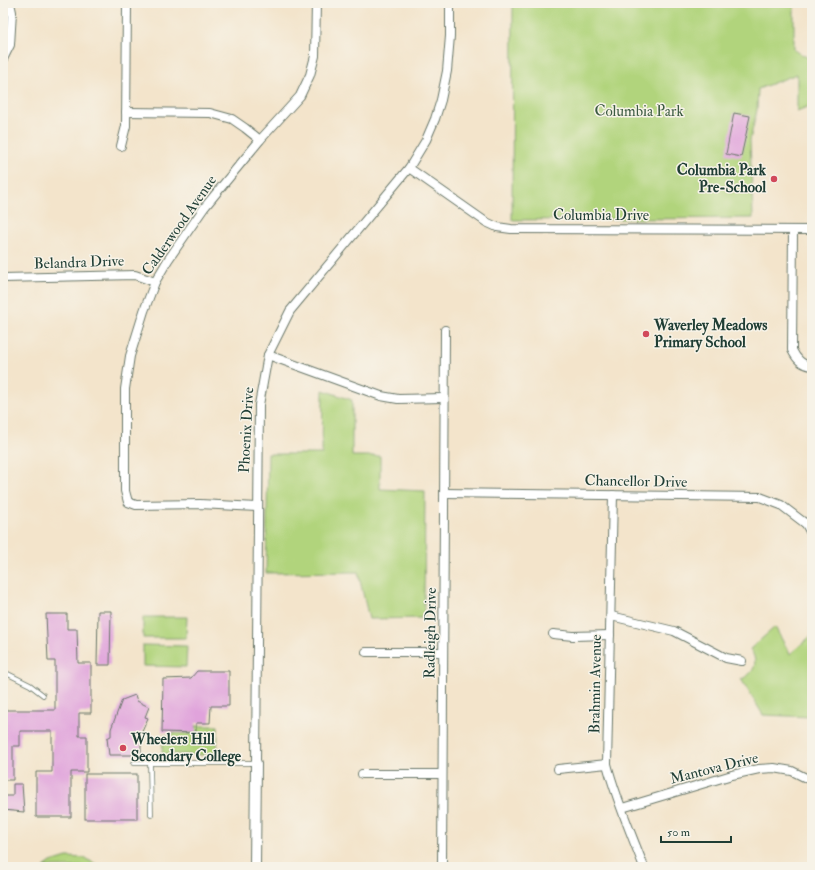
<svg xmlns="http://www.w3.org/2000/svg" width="815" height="870" viewBox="0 0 815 870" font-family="'IM FELL Double Pica',serif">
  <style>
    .green { fill: #b1d47c; stroke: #688858 }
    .building { fill: #e0a3db }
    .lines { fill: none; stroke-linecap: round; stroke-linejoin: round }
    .service-casing { stroke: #697769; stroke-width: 5.5 }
    .minor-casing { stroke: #697769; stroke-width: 10 }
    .tertiary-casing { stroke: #697769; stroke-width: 12 }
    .service { stroke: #fff; stroke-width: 4 }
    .minor { stroke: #fff; stroke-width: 8 }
    .tertiary { stroke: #fff; stroke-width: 10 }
    .poi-dot { fill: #d1495b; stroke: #f7f3e8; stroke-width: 1.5 }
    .labels { text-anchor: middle; stroke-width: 3; stroke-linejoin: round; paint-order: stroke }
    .park-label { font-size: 15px; fill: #3c5b42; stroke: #f7f3e8 }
    .poi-label { font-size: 15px; font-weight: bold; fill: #1f3d34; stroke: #f7f3e8; text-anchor: start }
    .street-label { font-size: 15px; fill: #1f3d34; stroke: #f7f3e8 }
  </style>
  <rect width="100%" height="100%" fill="#f7f3e8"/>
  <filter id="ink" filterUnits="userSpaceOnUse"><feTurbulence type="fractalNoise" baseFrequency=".025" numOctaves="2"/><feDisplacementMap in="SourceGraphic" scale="8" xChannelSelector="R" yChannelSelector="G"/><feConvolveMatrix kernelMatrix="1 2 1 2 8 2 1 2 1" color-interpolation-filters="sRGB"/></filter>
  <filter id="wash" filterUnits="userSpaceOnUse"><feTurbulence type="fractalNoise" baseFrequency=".012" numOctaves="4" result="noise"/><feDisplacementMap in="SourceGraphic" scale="16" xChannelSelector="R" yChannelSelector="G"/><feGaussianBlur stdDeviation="0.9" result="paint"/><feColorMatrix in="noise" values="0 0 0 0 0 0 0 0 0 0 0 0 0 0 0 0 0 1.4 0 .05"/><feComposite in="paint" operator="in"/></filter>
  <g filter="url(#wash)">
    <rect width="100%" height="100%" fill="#f3e4cb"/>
    <g class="green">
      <polygon points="513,3 794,3 794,50 812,60 812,105 797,111 797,74 758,89 757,110 750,140 753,218 512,220"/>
      <polygon points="323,390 352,400 352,456 380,456 380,489 425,491 424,618 369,619 358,572 266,573 268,454 322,454"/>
      <polygon points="143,617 187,617 186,638 143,638"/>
      <path d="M775,627L790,654L812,635V717L763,715L741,679C755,674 759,661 750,649Z"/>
      <polygon points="143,645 187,646 186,667 143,666"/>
      <polygon points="196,726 218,726 217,755 162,754 163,736 171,735 171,733 196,733"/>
      <polygon points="67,857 84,858 102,867 44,867 51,862"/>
    </g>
    <g id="blocks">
      <g class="building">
        <polygon points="734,113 750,116 741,157 726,154"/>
        <polygon points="98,611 111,611 110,665 97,665"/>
        <polygon points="46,614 67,614 67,629 77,629 78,663 91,663 91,713 79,713 79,736 87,736 87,772 71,772 71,817 36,817 36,772 52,772 52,731 20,731 20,746 13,746 13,780 3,780 3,710 55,710 55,661 48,661"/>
        <polygon points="197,671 229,671 229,706 211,706 210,723 196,723 196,733 162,732 163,679 191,678"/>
        <polygon points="135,695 137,701 149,707 145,717 148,718 141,734 141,755 109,755 107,738 111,736 111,729 122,700"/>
        <rect x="85" y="774" width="52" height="45"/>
        <polygon points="13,784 22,784 24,812 3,810 3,796 13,796"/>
      </g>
    </g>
  </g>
  <g filter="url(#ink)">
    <use href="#blocks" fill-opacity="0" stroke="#697769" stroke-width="1"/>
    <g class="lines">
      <g class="service-casing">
        <g id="service">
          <polyline points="3,680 6,673 30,685 43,695"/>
          <polyline points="134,763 255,763"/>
          <polyline points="150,763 151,815"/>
        </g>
      </g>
      <g class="minor-casing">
        <g id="minor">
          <polyline points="3,59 10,45 12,12 10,3"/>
          <polyline points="126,112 210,113 232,119 245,128 260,140"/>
          <polyline points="121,146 126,126 127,3"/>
          <polyline points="409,168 486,222 497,227 511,229 812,230"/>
          <path d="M793,230L792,350C796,358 801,365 812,366"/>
          <polyline points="3,278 135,275 155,282"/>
          <polyline points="268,355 381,396 398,399 444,398"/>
          <polyline points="445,493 760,497 781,505 806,524 812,535"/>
          <path d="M613,495L607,764C616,799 631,833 644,867"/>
          <polyline points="257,507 200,504 136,505 128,502 125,491 125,389 130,356 144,311 155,282 168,260 204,208 260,140 300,96 310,75 315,56 316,3"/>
          <polyline points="806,524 812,519"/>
          <polyline points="611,616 674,631 726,658 742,661"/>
          <polyline points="553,634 573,636 610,635"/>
          <polyline points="366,652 443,652"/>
          <polyline points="256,763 259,405 268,355 290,311 409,168 426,140 435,119 441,100 447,71 450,36 450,3"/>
          <polyline points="558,769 607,764"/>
          <polyline points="362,774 442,774"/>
          <polyline points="622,808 732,775 759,769 774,768 792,771 812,781"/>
          <polyline points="442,867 445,330"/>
        </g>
      </g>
      <g class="tertiary-casing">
        <polyline id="tertiary" points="255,867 256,763"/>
      </g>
      <use href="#service" class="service"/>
      <use href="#minor" class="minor"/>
      <use href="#tertiary" class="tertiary"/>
    </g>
  </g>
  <g class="poi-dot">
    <circle cx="774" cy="179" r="4"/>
    <circle cx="646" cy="334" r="4"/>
    <circle cx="123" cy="748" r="4"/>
  </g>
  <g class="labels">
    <g class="park-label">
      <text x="639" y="116">Columbia Park</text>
    </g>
    <g class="poi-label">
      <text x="766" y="175" text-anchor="end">Columbia Park<tspan x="766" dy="17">Pre-School</tspan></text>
      <text x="654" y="330">Waverley Meadows<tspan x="654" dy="17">Primary School</tspan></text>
      <text x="131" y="744">Wheelers Hill<tspan x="131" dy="17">Secondary College</tspan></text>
    </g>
    <g class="street-label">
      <text x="601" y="220">Columbia Drive</text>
      <text transform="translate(179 225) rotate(-55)" y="5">Calderwood Avenue</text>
      <text transform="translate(79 262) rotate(-2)" y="5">Belandra Drive</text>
      <text transform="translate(246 430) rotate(-87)" y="5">Phoenix Drive</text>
      <text transform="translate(636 481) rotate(1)" y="5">Chancellor Drive</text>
      <text transform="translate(430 633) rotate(-89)" y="5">Radleigh Drive</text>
      <text transform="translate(595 684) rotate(-89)" y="5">Brahmin Avenue</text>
      <text transform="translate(714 768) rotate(-14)" y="5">Mantova Drive</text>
    </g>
  </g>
  <rect width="815" height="870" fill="none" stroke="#f7f3e8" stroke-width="16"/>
  <path d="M661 836v6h70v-6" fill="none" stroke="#1f3d34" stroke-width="2"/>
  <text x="667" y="836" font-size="12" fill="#1f3d34" stroke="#f7f3e8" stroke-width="3" paint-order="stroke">50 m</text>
</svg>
